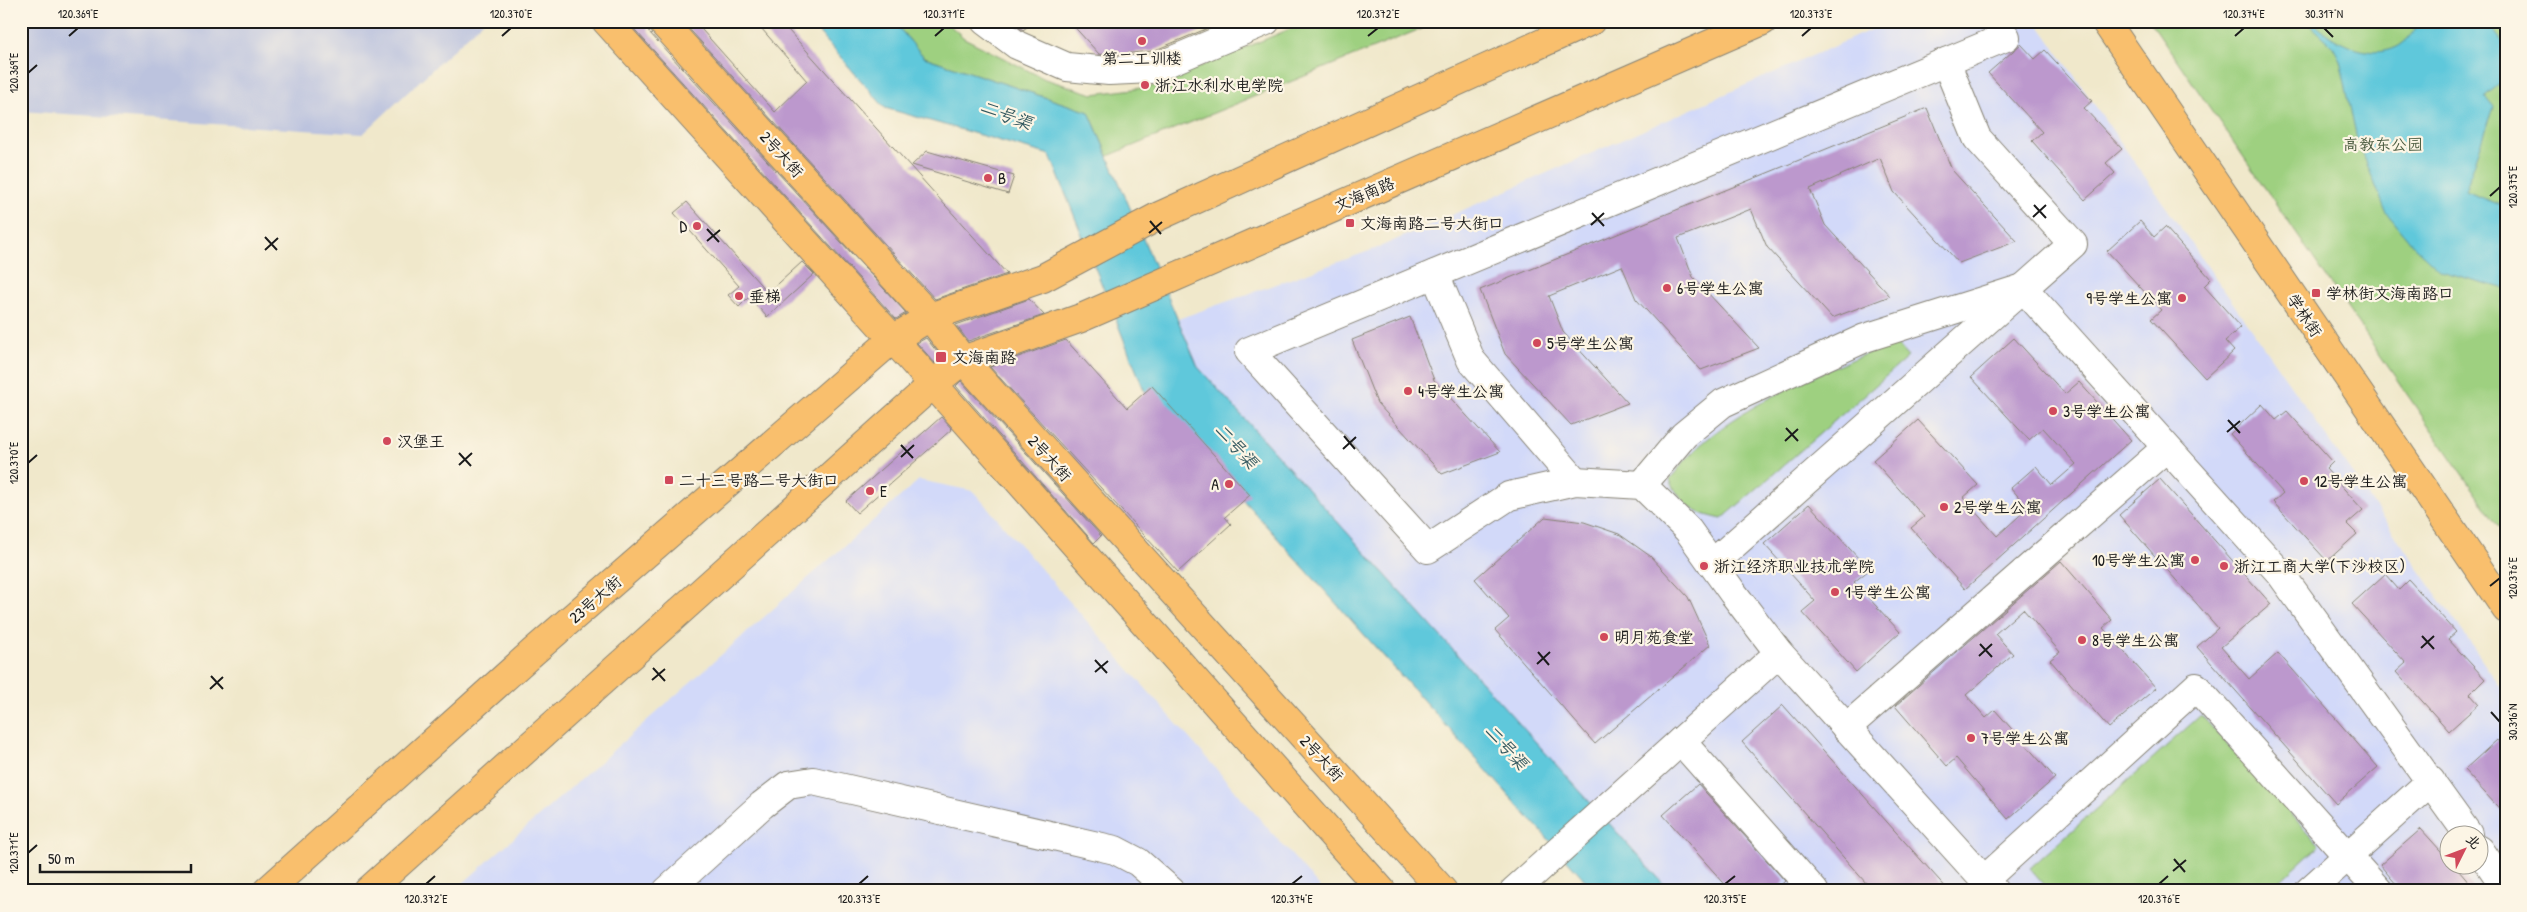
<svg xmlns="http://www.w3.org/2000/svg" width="2527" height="912" viewBox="0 0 2527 912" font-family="'Patrick Hand','LXGW WenKai TC',sans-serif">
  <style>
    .built { fill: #d2d9f9; fill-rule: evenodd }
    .industrial { fill: #bcc3de }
    .green { fill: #9ed080; stroke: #5d764e }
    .water { fill: #5fc8db; stroke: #3e727c }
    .building { fill: #bc98cd }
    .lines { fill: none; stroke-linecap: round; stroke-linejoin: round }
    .minor-casing { stroke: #868274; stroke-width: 30 }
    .major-casing { stroke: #868274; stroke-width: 30 }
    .minor { stroke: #fff; stroke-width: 28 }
    .major { stroke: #f9bf6d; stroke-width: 28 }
    .ticks { fill: none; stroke: #1c1c1c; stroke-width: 2 }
    .poi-dot { fill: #d1495b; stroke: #fcf5e5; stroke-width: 2 }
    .labels { text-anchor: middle; stroke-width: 4.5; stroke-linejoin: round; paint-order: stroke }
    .poi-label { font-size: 16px; fill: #1c1c1c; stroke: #fcf5e5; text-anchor: start }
    .park-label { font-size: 16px; fill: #4a5b3f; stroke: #fcf5e5 }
    .street-label { font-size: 16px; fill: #1c1c1c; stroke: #fcf5e5 }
    .water-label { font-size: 18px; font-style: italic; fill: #33585f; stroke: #fcf5e5 }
    .neatline { fill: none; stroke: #1c1c1c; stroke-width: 2 }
    .ticks-label { font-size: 12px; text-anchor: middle; fill: #1c1c1c }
  </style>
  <rect width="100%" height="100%" fill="#fcf5e5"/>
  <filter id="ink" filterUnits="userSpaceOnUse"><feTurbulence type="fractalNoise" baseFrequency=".02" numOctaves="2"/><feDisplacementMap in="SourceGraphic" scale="10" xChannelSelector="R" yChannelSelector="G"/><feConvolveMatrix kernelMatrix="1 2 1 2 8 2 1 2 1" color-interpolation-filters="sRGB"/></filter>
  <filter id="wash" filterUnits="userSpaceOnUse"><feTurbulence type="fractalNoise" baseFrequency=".0096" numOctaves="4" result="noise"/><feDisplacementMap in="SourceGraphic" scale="20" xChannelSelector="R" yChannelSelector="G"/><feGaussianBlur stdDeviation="1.12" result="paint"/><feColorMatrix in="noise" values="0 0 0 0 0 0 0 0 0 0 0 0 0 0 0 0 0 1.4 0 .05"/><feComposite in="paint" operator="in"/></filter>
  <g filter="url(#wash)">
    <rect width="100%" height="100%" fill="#f0e8cb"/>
    <g class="built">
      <path d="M1891,21H2036L2506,694V891H1670L1198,367L1178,319L1375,249ZM2450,834H2480V864H2450Z"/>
      <polygon points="919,480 973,491 1323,891 454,891"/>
    </g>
    <polygon class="industrial" points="21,21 484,21 363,134 21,111"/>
    <g class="green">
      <polygon points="893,21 945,21 964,38 1045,79 1093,94 1151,87 1309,21 1440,21 1108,156 1089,112 924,57"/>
      <polygon points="2150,21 2506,21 2506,538"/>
      <path d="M1894,342L1908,357L1722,519C1694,513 1683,507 1670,480C1714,412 1822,373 1894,342Z"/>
      <polygon points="2201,715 2319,845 2269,891 2050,891 2030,868"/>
    </g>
    <g class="water">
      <polygon points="809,21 893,21 924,57 1089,112 1198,367 1670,891 1595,891 1144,390 1050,155 885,108"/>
      <path d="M2306,21H2312C2332,42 2369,61 2397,47C2407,42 2415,30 2421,21H2475L2482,30L2489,25L2506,46V79L2485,96L2494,107L2465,191L2506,207V289L2441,271L2412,244L2386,212L2357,139L2340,60L2332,45Z"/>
    </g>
    <g id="blocks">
      <g class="building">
        <polygon points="627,21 646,21 649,32 906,313 896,319"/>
        <polygon points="682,21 694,21 775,112 807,81 755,21 780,21 1007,274 935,299"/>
        <polygon points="1011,21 1035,21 1023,30"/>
        <polygon points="1069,21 1225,21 1153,51 1109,55 1099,54"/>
        <polygon points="2021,44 2035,59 2045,50 2092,101 2084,108 2122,149 2106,163 2115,173 2085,200 2032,141 2042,132 1988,73"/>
        <polygon points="1927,108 1952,170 2017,241 1959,263 1894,192 1880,158 1810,189 1825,225 1890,296 1832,318 1767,247 1751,209 1678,238 1693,277 1759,348 1701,370 1636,299 1622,266 1549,296 1563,332 1628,403 1571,425 1505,354 1480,290"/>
        <polygon points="927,151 1014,176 1008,194 912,165"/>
        <polygon points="687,202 768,293 802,262 814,274 767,317 749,297 739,307 728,295 739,286 674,213"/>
        <polygon points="2140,221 2154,237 2165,227 2211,279 2204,286 2241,327 2225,341 2234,351 2205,378 2151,319 2161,310 2107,251"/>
        <polygon points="1029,299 1044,315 968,341 956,325"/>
        <polygon points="1410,317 1434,380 1500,452 1442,474 1377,403 1352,340"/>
        <polygon points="926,338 941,357 935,363 917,343"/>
        <polygon points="2014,338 2065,394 2079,382 2131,440 1965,589 1911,528 1924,517 1873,460 1918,420 1978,485 1963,498 1997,536 2028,508 2011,488 2036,466 2052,485 2076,464 2043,428 2029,440 1971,377"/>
        <polygon points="1066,340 1127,408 1152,386 1250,495 1225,517 1231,524 1178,572 990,367"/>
        <polygon points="961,381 1101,536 1094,543 956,386"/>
        <polygon points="2262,404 2276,420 2287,411 2333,462 2326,469 2363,510 2347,524 2357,534 2327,561 2273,502 2283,493 2230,434"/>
        <polygon points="941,417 952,429 857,513 846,501"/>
        <polygon points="2160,479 2271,604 2221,647 2249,679 2278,653 2378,767 2336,804 2197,647 2218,628 2119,515"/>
        <polygon points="1809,504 1869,570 1854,582 1900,632 1856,672 1802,612 1815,601 1764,544"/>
        <polygon points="1545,517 1584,522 1619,534 1650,556 1688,597 1710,645 1595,744 1495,630 1509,618 1475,579"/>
        <polygon points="2061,561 2112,620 2103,628 2156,688 2109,728 2050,660 2060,652 2023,609 1995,634 2013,654 1966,695 1986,718 1995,710 2055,778 2008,819 1956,758 1947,766 1895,706"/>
        <polygon points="2385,574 2399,590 2409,580 2456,632 2448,639 2485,679 2470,694 2479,704 2449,731 2396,672 2406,663 2352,604"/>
        <polygon points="1783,705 1895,831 1949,891 1873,891 1742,742"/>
        <polygon points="2497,740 2506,750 2506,816 2464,770"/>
        <polygon points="1698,784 1785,881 1774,891 1731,891 1663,815"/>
        <polygon points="2421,829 2450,861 2450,864 2453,864 2476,891 2402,891 2380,865"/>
      </g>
    </g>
  </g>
  <g filter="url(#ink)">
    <use href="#blocks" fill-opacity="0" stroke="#868274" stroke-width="1"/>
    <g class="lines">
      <g class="minor-casing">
        <g id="minor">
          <polyline points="985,21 1017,45 1067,67 1109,71 1152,69 1266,21"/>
          <polyline points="1435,274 1471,360 1575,481"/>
          <polyline points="1642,485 1684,435 1723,403 1865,338 2023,288 2280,573 2468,834"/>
          <polyline points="1712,564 2073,244 1977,138 1946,62"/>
          <polyline points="1846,728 2166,448"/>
          <polyline points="1681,741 1814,891"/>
          <polyline points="2480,850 2506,888"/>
          <polyline points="1984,880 2196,687 2379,891"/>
          <polyline points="667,891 762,805 788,785 813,781 1115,850 1138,862 1171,891"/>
          <polyline points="1514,891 1779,653"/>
          <polyline points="1994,891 1779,653 1733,593 1688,530 1642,485 1575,481 1509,496 1428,549 1249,351 2006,37"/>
          <polyline points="2309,891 2431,781"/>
        </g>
      </g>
      <g class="major-casing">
        <g id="major">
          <polyline points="606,21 893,339 1382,891"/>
          <polyline points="661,21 930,317 963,360 1443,891"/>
          <polyline points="2105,21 2506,609"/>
          <polyline points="267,891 533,652 893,339 930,317 1043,278 1157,217 1591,21"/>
          <polyline points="368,891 932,385 963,360 1081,318 1763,21"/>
        </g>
      </g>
      <use href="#minor" class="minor"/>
      <use href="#major" class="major"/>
    </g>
  </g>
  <path class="ticks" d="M2324,28L2333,37M69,36L78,28M502,36L511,28M935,36L944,28M1368,36L1378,28M1802,36L1811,28M2235,36L2244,28M28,73L37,65M2490,196L2500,187M2034,205L2046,218M1592,213L1604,226M2033,217L2046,205M1150,221L1161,234M1591,225L1604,213M707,229L719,242M1149,233L1162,222M265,237L277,250M707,241L720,230M265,250L278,238M2228,420L2240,433M1786,428L1798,441M2227,432L2240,421M1344,436L1355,449M1785,441L1798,429M901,445L913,458M1343,449L1356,437M459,453L471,466M901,457L914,445M28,463L37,455M459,465L472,453M2490,586L2500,578M2422,636L2434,649M1980,644L1992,657M2421,648L2434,636M1538,652L1549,665M1979,656L1992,644M1095,660L1107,673M1537,664L1550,652M653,668L665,681M1095,672L1108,661M211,676L223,689M652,680L665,669M210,689L223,677M2491,712L2500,722M28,853L37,845M2174,859L2185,872M2173,871L2186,860M426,884L435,876M859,884L868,876M1292,884L1302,876M1725,884L1735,876M2159,884L2168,876"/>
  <g class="poi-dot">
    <circle cx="1142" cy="41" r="5"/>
    <circle cx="1145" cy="85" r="5"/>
    <circle cx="988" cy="178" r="5"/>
    <rect x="1345" y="218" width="10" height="10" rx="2.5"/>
    <circle cx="697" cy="226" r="5"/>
    <circle cx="1667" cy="288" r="5"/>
    <rect x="2311" y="288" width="10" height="10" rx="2.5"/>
    <circle cx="739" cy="296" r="5"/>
    <circle cx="2182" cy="298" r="5"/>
    <circle cx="1537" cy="343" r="5"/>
    <rect x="935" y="351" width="12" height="12" rx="2.5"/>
    <circle cx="1408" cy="391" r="5"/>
    <circle cx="2053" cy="411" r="5"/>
    <circle cx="387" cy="441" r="5"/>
    <rect x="664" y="475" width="10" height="10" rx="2.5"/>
    <circle cx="2304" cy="481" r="5"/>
    <circle cx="1229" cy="484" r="5"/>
    <circle cx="870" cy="491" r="5"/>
    <circle cx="1944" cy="507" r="5"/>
    <circle cx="2195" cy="560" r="5"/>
    <circle cx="1704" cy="566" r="5"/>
    <circle cx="2224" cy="566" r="5"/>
    <circle cx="1835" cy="592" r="5"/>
    <circle cx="1604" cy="637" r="5"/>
    <circle cx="2082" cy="640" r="5"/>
    <circle cx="1971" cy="738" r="5"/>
  </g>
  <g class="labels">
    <g class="poi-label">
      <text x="1142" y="64" text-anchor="middle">第二工训楼</text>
      <text x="1155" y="91">浙江水利水电学院</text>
      <text x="998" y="184">B</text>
      <text x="1360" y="229">文海南路二号大街口</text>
      <text x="687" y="232" text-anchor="end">D</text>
      <text x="1677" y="294">6号学生公寓</text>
      <text x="2326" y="299">学林街文海南路口</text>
      <text x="749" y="302">垂梯</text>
      <text x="2172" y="304" text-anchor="end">9号学生公寓</text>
      <text x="1547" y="349">5号学生公寓</text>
      <text x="952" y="363">文海南路</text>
      <text x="1418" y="397">4号学生公寓</text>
      <text x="2063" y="417">3号学生公寓</text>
      <text x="397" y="447">汉堡王</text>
      <text x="679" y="486">二十三号路二号大街口</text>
      <text x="2314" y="487">12号学生公寓</text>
      <text x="1219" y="490" text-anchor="end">A</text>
      <text x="880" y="497">E</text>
      <text x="1954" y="513">2号学生公寓</text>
      <text x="2185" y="566" text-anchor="end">10号学生公寓</text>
      <text x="1714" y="572">浙江经济职业技术学院</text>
      <text x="2234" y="572">浙江工商大学(下沙校区)</text>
      <text x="1845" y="598">1号学生公寓</text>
      <text x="1614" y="643">明月苑食堂</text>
      <text x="2092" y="646">8号学生公寓</text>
      <text x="1981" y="744">7号学生公寓</text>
    </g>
    <g class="park-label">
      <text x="2383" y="150">高教东公园</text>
    </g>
    <g class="street-label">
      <text transform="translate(782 154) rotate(48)" y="6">2号大街</text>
      <text transform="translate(1364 194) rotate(-23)" y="6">文海南路</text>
      <text transform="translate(2305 315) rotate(56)" y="6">学林街</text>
      <text transform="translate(1050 458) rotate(48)" y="6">2号大街</text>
      <text transform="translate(595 599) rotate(-41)" y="6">23号大街</text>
      <text transform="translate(1322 758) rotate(48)" y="6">2号大街</text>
    </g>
    <g class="water-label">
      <text transform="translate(1006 115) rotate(21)" y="6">二号渠</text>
      <text transform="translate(1236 446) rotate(48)" y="6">二号渠</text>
      <text transform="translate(1506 747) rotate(48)" y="6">二号渠</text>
    </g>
  </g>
  <rect width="2527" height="912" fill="none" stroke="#fcf5e5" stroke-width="55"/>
  <g transform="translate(2464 850) rotate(48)"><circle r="24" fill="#fcf5e5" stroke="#a29e95"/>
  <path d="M0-4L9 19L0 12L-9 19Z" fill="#d1495b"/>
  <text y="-8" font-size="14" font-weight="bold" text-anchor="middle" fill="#1c1c1c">北</text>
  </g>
  <path d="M40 864v8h151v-8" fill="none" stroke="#1c1c1c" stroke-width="2.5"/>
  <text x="48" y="864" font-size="15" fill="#1c1c1c" stroke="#fcf5e5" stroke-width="4" paint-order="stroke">50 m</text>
  <rect x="28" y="28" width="2472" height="856" class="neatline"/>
  <g class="ticks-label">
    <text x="78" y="18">120.369°E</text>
    <text x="511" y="18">120.370°E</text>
    <text x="944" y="18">120.371°E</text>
    <text x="1378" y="18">120.372°E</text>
    <text x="1811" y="18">120.373°E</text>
    <text x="2244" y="18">120.374°E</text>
    <text x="2324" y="18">30.317°N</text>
    <text transform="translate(14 73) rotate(-90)" y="4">120.369°E</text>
    <text transform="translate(2513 187) rotate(-90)" y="4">120.375°E</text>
    <text transform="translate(14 463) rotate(-90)" y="4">120.370°E</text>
    <text transform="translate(2513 578) rotate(-90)" y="4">120.376°E</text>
    <text transform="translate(2513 722) rotate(-90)" y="4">30.316°N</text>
    <text transform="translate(14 853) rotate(-90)" y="4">120.371°E</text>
    <text x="426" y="903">120.372°E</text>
    <text x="859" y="903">120.373°E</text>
    <text x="1292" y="903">120.374°E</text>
    <text x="1725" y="903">120.375°E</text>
    <text x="2159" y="903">120.376°E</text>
  </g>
</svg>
